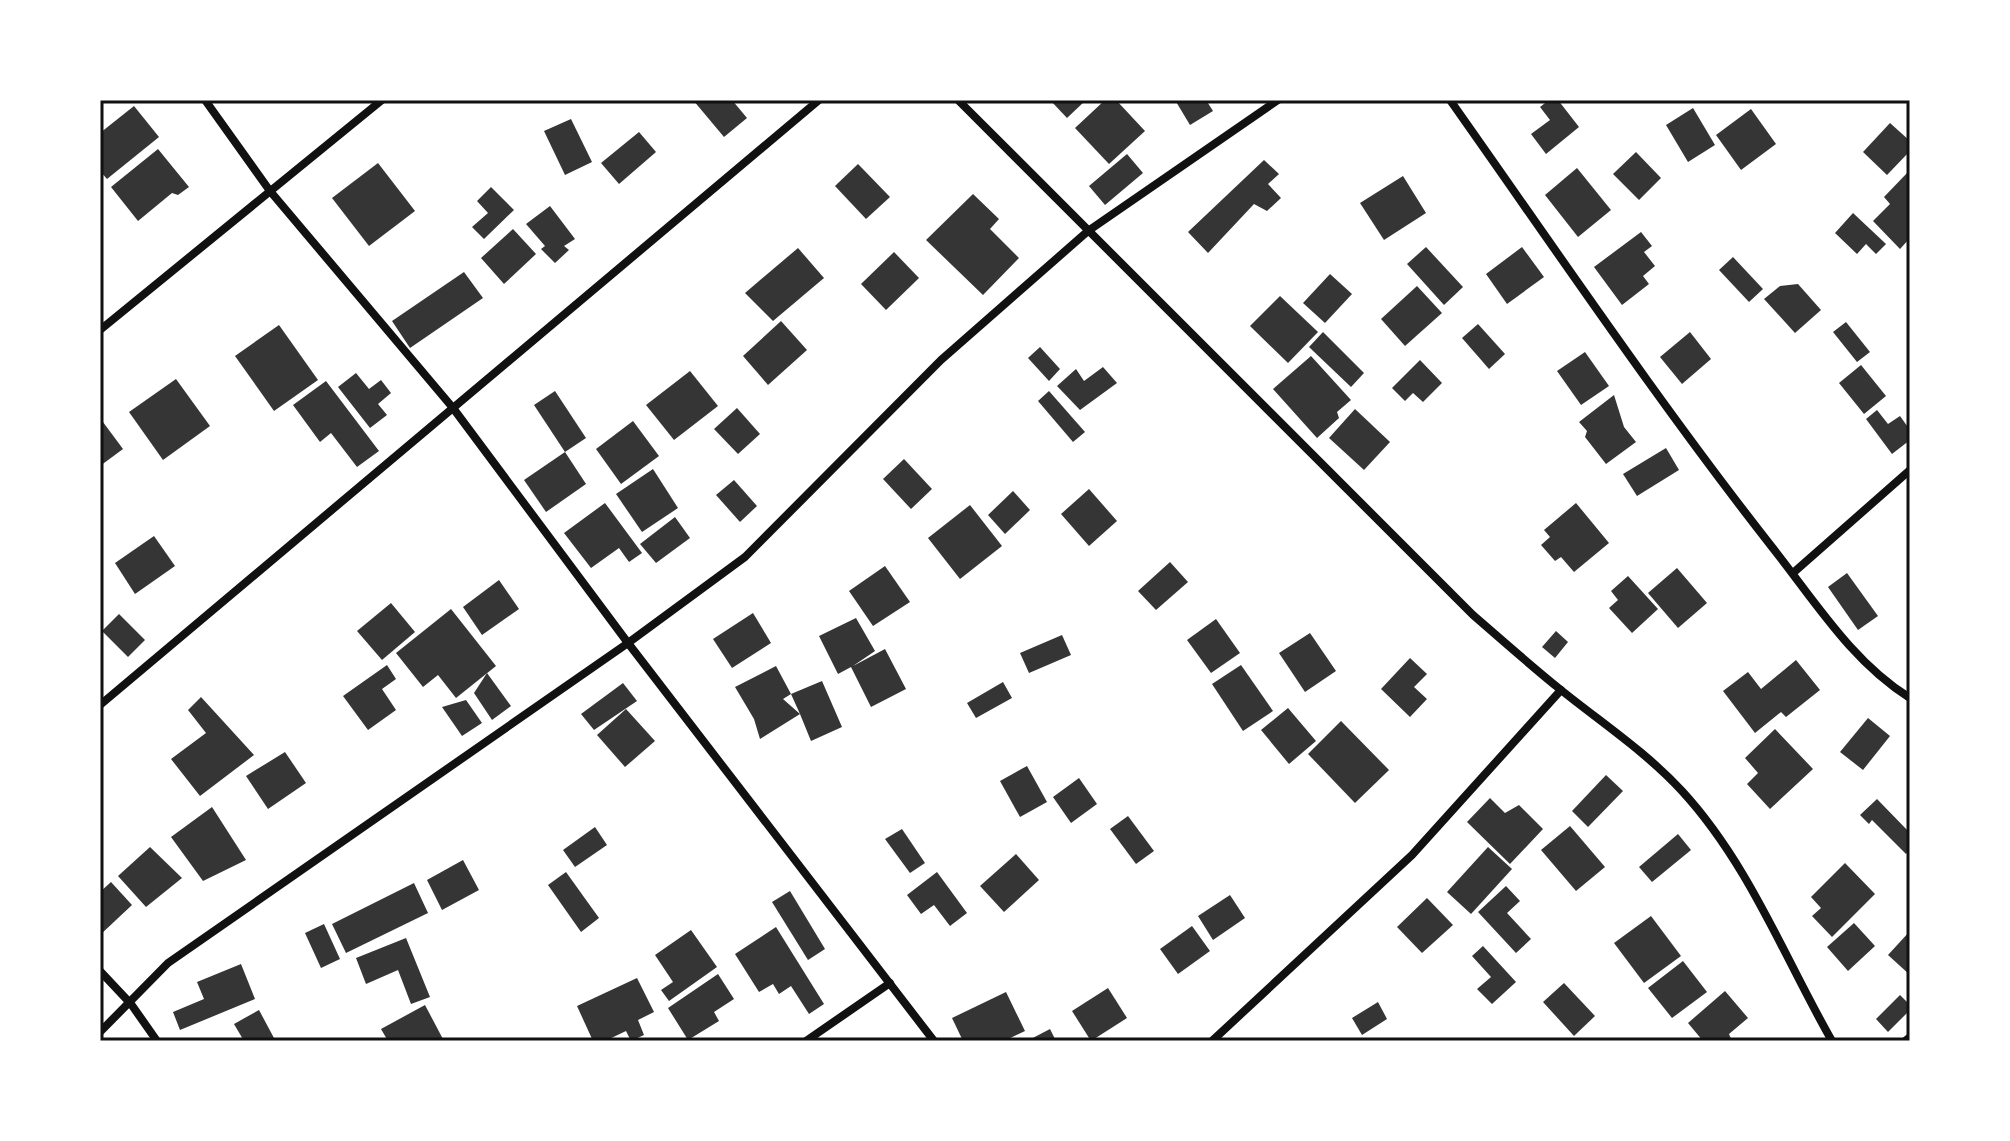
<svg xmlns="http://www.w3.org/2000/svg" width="2010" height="1141" viewBox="0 0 2010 1141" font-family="Montserrat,sans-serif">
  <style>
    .building { fill: #353535 }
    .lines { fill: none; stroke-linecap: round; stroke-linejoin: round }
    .minor { stroke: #111; stroke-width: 8 }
    .neatline { fill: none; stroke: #111; stroke-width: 3 }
  </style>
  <rect width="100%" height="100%" fill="#fff"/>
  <g class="building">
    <polygon points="693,100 732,100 747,118 724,137"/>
    <polygon points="1050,100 1086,100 1067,118"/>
    <polygon points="1105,100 1116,100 1145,131 1109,164 1075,128"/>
    <polygon points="1175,100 1206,100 1213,111 1190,125"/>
    <polygon points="1549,100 1558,100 1579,127 1546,154 1531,134 1550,120 1540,107"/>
    <polygon points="134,106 159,137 107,179 100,171 100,133"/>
    <polygon points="1693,108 1715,145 1688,162 1666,125"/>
    <polygon points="1751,109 1776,144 1741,170 1716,135"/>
    <polygon points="571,119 592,162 565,175 544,131"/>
    <polygon points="1890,123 1910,141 1910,151 1887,175 1863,152"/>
    <polygon points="639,132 656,152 619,184 601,163"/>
    <polygon points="158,149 189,187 178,195 172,193 138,221 111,187"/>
    <polygon points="1636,152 1661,178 1639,200 1613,174"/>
    <polygon points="1127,154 1143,173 1105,205 1089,186"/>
    <polygon points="1264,160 1279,174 1268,184 1281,198 1267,211 1254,204 1208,253 1188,232"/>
    <polygon points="378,163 415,211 369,246 332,198"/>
    <polygon points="858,164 890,197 866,219 835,186"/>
    <polygon points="1577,168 1611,210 1578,237 1545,195"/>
    <polygon points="1908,172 1910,238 1900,249 1873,221 1890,204 1884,197"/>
    <polygon points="1403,176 1426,213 1384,240 1360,203"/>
    <polygon points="491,187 514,210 484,239 472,227 488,213 477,201"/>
    <polygon points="973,194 999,219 990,229 1019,258 983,295 926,240"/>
    <polygon points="550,206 575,239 564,246 569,250 555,263 541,249 545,246 526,224"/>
    <polygon points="1853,213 1886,244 1876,254 1866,244 1857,254 1835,233"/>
    <polygon points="513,229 536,254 504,284 481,258"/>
    <polygon points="1641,232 1652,246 1644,252 1655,266 1643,276 1649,284 1622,305 1594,267"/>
    <polygon points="1426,247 1463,287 1444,305 1407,264"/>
    <polygon points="1522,247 1544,277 1507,304 1486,274"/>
    <polygon points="798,248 824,278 773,321 745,293"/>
    <polygon points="894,252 919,278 886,310 861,284"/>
    <polygon points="1733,257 1763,289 1749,302 1719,270"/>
    <polygon points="464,272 483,298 410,348 392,321"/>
    <polygon points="1330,274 1352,294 1325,323 1303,303"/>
    <polygon points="1798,284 1821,310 1795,333 1764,299 1780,286"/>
    <polygon points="1417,286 1442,313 1405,346 1381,319"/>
    <polygon points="1280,296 1318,332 1288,363 1250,326"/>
    <polygon points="781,321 807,350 768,385 743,356"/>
    <polygon points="1846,322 1870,352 1857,362 1833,332"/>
    <polygon points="1478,324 1505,354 1489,369 1462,338"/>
    <polygon points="279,325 318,380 274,411 235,356"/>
    <polygon points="1323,332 1364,373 1351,387 1309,347"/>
    <polygon points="1690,332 1711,359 1682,384 1660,357"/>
    <polygon points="1040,347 1060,369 1049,381 1028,358"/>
    <polygon points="1585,352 1609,386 1581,405 1557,371"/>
    <polygon points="1311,356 1351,400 1337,412 1339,418 1317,438 1273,389"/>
    <polygon points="1420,360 1442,383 1423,402 1413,393 1405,401 1392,388"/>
    <polygon points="1861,365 1886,396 1864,414 1839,383"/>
    <polygon points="1103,367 1117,383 1080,410 1057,386 1076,369 1084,381"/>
    <polygon points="690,371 718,406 674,440 646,405"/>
    <polygon points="356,373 369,389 381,380 391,393 378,404 387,415 370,428 338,387"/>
    <polygon points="176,379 210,426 163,460 129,412"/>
    <polygon points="326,381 379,451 357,467 331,433 320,442 293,405"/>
    <polygon points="555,391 586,438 565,452 534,405"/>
    <polygon points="1049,391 1085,432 1073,442 1038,401"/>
    <polygon points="1614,395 1624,427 1636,442 1606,464 1585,437 1587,431 1579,422"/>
    <polygon points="737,408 760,434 738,454 714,429"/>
    <polygon points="1355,409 1390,442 1364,470 1329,438"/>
    <polygon points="1877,410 1888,424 1900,416 1910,430 1910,440 1892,454 1866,419"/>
    <polygon points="100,418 123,449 100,466"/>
    <polygon points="633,421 659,456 621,484 596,449"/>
    <polygon points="1666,448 1679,470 1637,496 1623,474"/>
    <polygon points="565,452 586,484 546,512 524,480"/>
    <polygon points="904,459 932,489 911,509 883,479"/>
    <polygon points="653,469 678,508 642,532 616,494"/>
    <polygon points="734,480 757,506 740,522 716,495"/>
    <polygon points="1089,489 1117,521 1089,546 1061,514"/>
    <polygon points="1013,491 1030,510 1005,534 988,515"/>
    <polygon points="605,503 642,553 629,562 619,548 591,568 564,533"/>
    <polygon points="1576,503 1609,543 1574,572 1561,557 1555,561 1541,545 1550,537 1544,530"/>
    <polygon points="970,505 1002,546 960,579 928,538"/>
    <polygon points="675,517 690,538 656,563 640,544"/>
    <polygon points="154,536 175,566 135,594 115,563"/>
    <polygon points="1170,562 1188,582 1156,610 1138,591"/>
    <polygon points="885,566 910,602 873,626 849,591"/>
    <polygon points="1677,568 1707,603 1678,628 1648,593"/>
    <polygon points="1847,573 1878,616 1858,630 1828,587"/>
    <polygon points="1628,576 1658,609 1632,633 1609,608 1618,600 1611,591"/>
    <polygon points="499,580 519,609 482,635 463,607"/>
    <polygon points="391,603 415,632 382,660 357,631"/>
    <polygon points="451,609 496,666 456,698 438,675 423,687 396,653"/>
    <polygon points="753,613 771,643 732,668 713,639"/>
    <polygon points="119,614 145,640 128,657 102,631"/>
    <polygon points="856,618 875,651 853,666 885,649 906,689 871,707 851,667 838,674 819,636"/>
    <polygon points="1216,619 1240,653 1211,673 1187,640"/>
    <polygon points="1556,631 1568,642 1555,658 1542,647"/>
    <polygon points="1310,633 1336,671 1305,692 1279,653"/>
    <polygon points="1062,635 1071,655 1029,673 1020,653"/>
    <polygon points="1410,658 1427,674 1414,687 1427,699 1410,717 1381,689"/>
    <polygon points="1796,660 1820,690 1786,717 1781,712 1755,733 1723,691 1748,672 1761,689"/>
    <polygon points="387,665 396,679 382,689 396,710 368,730 343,696"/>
    <polygon points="1241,665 1273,711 1243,731 1212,684"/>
    <polygon points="776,666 791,694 783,699 800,714 791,694 822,681 842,727 811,741 800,714 760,739 754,719 735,687"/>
    <polygon points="487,673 511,706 492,720 474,693"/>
    <polygon points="1003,682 1012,698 976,718 967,703"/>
    <polygon points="623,683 637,701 594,730 581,714"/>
    <polygon points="201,697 254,755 200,796 171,759 206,733 188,710"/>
    <polygon points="466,700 482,723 462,736 442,707"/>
    <polygon points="1288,708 1316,741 1289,764 1261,730"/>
    <polygon points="626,709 655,741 625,767 597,735"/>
    <polygon points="1868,718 1890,736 1863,770 1840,752"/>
    <polygon points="1341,721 1389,770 1355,803 1308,754"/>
    <polygon points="1775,729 1813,769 1770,809 1747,784 1758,773 1745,758"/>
    <polygon points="285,752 306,783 268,809 246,776"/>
    <polygon points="1027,766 1047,802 1020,817 1000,781"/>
    <polygon points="1606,775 1623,791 1588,827 1572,811"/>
    <polygon points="1079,778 1097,804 1071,823 1053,797"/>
    <polygon points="1490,798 1505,813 1519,805 1543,829 1510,864 1467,822"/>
    <polygon points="1877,799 1910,833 1910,850 1906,854 1872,820 1869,824 1860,815"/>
    <polygon points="212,807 246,860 203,881 171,837"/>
    <polygon points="1128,816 1154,851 1136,864 1110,829"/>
    <polygon points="1570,826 1605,867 1576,891 1541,850"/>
    <polygon points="595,827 607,845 575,867 563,850"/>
    <polygon points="902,829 925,863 910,873 885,839"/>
    <polygon points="1678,834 1691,850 1652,882 1639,867"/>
    <polygon points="150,847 182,878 146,907 118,876"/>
    <polygon points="1488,847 1512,869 1471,914 1447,892"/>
    <polygon points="1016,854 1039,880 1004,912 980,886"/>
    <polygon points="463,860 479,890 442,910 427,880"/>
    <polygon points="1845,863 1875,894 1832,937 1812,916 1821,908 1811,897"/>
    <polygon points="566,872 599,918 581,932 548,885"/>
    <polygon points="937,872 967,913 950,926 934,905 921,914 907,895"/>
    <polygon points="111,882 132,905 100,935 100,892"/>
    <polygon points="414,883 428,913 346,953 332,924"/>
    <polygon points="1506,886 1520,901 1507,913 1531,939 1516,953 1478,912"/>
    <polygon points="790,891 825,949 808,960 772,902"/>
    <polygon points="1230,895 1245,918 1213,940 1198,916"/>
    <polygon points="1427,898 1453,925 1422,953 1397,927"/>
    <polygon points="1651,916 1681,956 1644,983 1614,943"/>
    <polygon points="1854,923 1875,946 1848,971 1827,947"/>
    <polygon points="324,924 340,959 321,968 305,933"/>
    <polygon points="1192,926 1210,951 1178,974 1160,949"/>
    <polygon points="776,927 824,1004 809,1014 791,986 779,994 773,984 759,992 735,954"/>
    <polygon points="691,930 717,967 669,1001 661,990 673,982 655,955"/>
    <polygon points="1910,931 1910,975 1888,955"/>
    <polygon points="406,938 430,997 411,1004 398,970 366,984 356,958"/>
    <polygon points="1483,946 1516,982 1492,1004 1477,989 1491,977 1472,956"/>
    <polygon points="1683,961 1707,992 1672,1018 1648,988"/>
    <polygon points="241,964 255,999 180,1030 173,1012 204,999 197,982"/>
    <polygon points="718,974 734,999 714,1012 719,1021 688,1040 668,1008"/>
    <polygon points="637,978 654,1012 638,1020 644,1035 631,1041 626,1031 605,1041 593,1041 577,1006"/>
    <polygon points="1564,983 1595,1016 1574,1036 1543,1002"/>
    <polygon points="1108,988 1127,1018 1091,1041 1072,1011"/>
    <polygon points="1725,991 1748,1018 1729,1034 1732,1041 1703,1041 1688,1023"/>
    <polygon points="1006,992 1025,1031 1004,1041 963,1041 952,1018"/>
    <polygon points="1900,995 1910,1005 1910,1010 1888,1032 1876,1019"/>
    <polygon points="1378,1002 1387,1019 1362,1035 1352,1018"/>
    <polygon points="425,1005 444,1041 388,1041 381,1029"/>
    <polygon points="259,1010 274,1038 244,1041 234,1024"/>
    <polygon points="1050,1029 1056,1041 1027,1041"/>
  </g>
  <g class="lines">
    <g class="minor">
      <polyline points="205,100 270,191 453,408 628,643 934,1041"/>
      <path d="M958,100L1473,615C1502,640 1531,666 1561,690C1602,723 1646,752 1682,791C1749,864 1784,957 1832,1041"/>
      <path d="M1450,100C1556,250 1659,403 1772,547C1814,600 1852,662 1910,698"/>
      <polyline points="100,330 382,100"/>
      <polyline points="1793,573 1910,470"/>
      <polyline points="100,705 819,100"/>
      <polyline points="100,971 131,1004 157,1041"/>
      <polyline points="100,1032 168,963 628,643 745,557 941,360 1088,231 1278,100"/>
      <polyline points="806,1041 890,983"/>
      <polyline points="1212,1041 1412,855 1561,690"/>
      <polyline points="1905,1041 1910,1037"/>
    </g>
  </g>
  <rect width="2010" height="1141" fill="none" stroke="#ffffff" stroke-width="204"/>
  <rect x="102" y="102" width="1806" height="937" class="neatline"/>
</svg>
